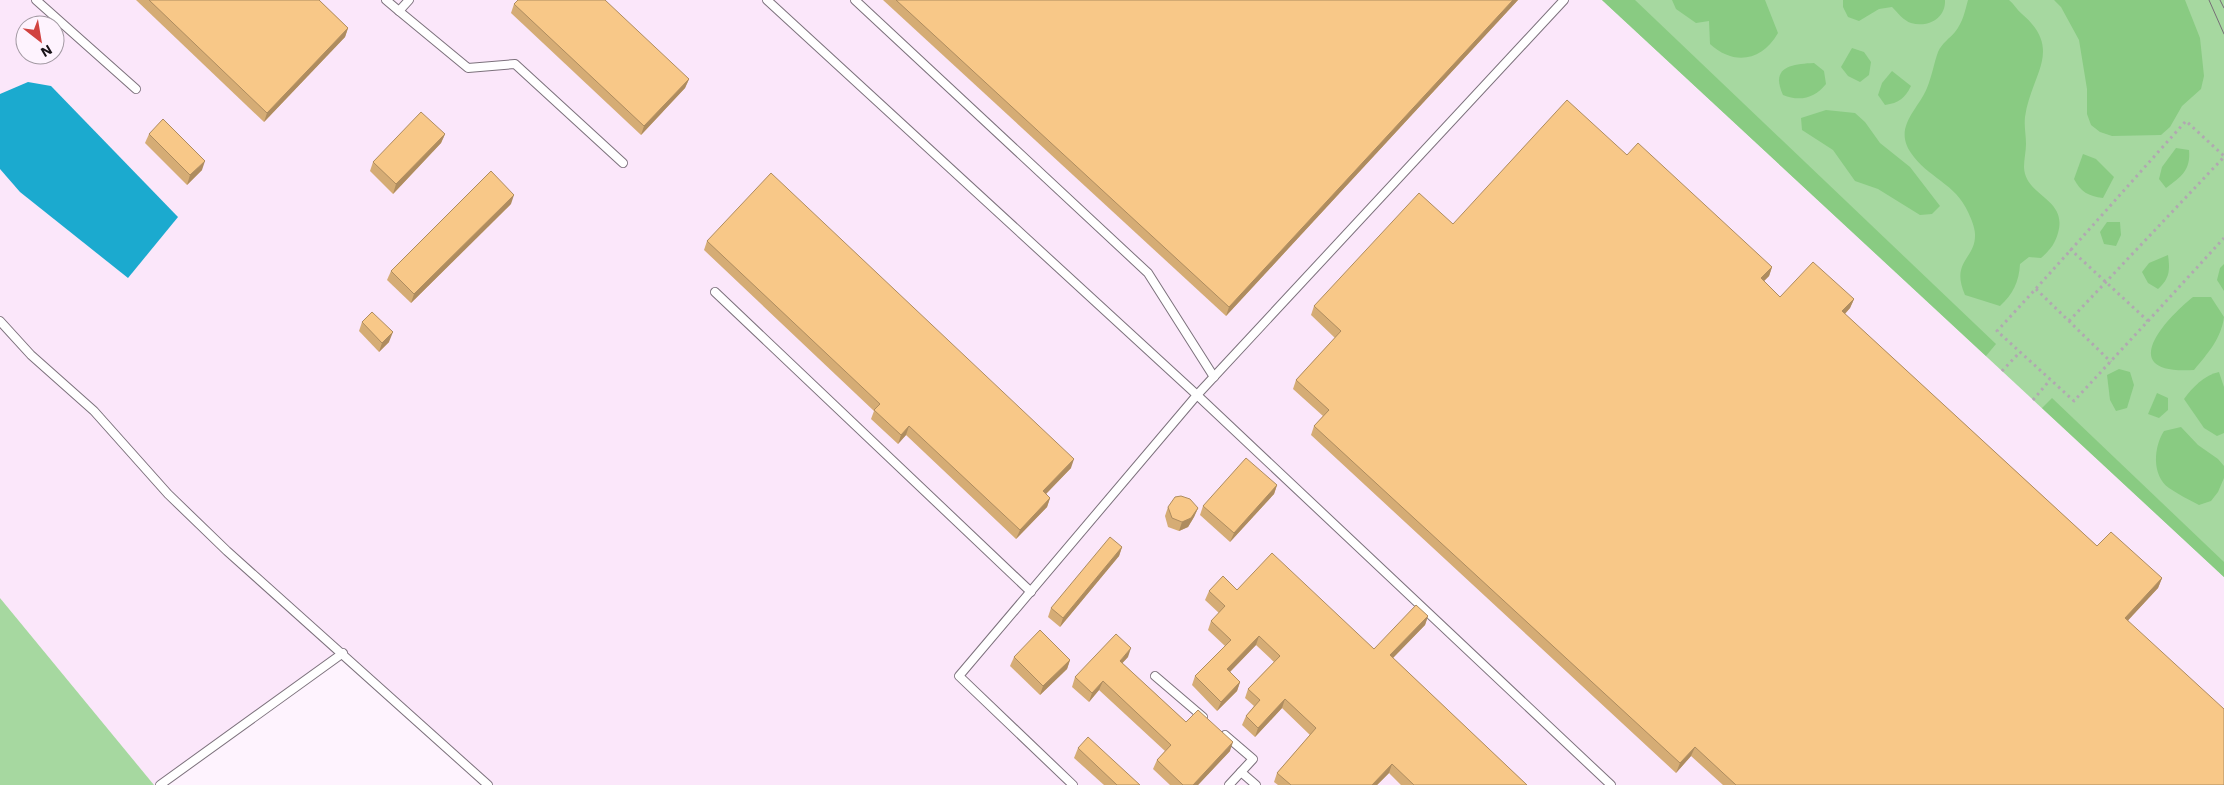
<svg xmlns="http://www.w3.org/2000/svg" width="2224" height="785" viewBox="0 0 2224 785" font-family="'Work Sans',sans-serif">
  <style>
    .built { fill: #fbe7fa; fill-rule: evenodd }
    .green { fill: #a6d8a0 }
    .forest { fill: #89cb82 }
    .water { fill: #1baacf }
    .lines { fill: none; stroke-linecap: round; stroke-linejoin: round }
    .lane-casing { stroke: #7c717c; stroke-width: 10 }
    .path { stroke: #b1a8b1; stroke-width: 3; stroke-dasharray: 2.5 4; stroke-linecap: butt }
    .lane { stroke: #fff; stroke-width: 8 }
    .tram { stroke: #766e76; stroke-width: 1 }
    .wall { fill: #d5ac75 }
    .shaded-wall { fill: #ae8c5f }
    .building { fill: #f8c888; stroke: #ae8c5f }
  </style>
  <rect width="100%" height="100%" fill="#fef3fe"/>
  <path class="built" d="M0,0H1602L2224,577V785H488L343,653L160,785H154L0,598ZM25,25H55V55H25Z"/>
  <g class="green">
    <polygon points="1602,0 2224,0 2224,577"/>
    <polygon points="0,598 154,785 0,785"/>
  </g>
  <g class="forest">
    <polygon points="1602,0 1635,0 1996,344 1986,356"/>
    <path d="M1672,0H1765L1778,33C1762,61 1734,66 1710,44L1709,21L1696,23L1676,9Z"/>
    <path d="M1843,0H1945C1946,19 1927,28 1911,23C1904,21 1897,12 1892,7L1879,9L1859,21L1848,17L1843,7Z"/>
    <path d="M1968,0H2009C2014,4 2017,10 2022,14C2064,50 2031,74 2025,117C2024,126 2026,135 2026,144C2026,151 2024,159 2024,167C2025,197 2068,198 2058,233C2055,244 2050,250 2041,258L2029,257L2020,264C2019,282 2013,294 2000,306L1965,295C1950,261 1976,259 1975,234C1975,228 1971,218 1968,212C1956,184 1927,177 1911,153C1893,127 1918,110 1927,88C1932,76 1934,63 1938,52C1942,43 1950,38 1955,32C1963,22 1965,11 1968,0Z"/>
    <polygon points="2054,0 2185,0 2200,38 2204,76 2201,89 2182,106 2170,127 2161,135 2112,136 2100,132 2091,125 2087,114 2087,89 2079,40 2061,7"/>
    <polygon points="1852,48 1864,52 1871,62 1869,75 1860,82 1848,76 1841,67"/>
    <path d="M1814,63L1824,71L1826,84C1815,98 1800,102 1783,95C1770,67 1791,64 1814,63Z"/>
    <path d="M1892,71L1911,86C1905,98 1899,103 1885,105L1878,95L1882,83Z"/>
    <polygon points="1826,110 1855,113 1865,122 1880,143 1910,167 1940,206 1932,214 1920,215 1878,189 1855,181 1833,150 1802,130 1801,118"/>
    <path d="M2176,148L2189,150C2191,170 2181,177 2166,188L2159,179L2162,167Z"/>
    <path d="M2083,154L2096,159L2114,177L2103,198C2088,196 2081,192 2074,179Z"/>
    <polygon points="2107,222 2120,222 2121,235 2116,246 2104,244 2100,232"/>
    <path d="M2168,255C2170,270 2170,278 2158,289L2148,283L2142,272L2149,263Z"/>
    <polygon points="2224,264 2224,291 2217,280 2220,268"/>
    <path d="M2193,297H2211L2224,317C2221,339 2208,353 2194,370C2116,375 2162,322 2193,297Z"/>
    <polygon points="2119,369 2130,372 2134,385 2127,408 2116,411 2110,400 2107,375"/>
    <path d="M2219,372L2224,387V433L2217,436L2204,428L2184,399C2192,388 2204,375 2219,372Z"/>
    <polygon points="2157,393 2168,398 2168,410 2159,418 2148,414"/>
    <polygon points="2052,398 2224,562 2224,577 2042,408"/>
    <path d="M2181,427L2198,445L2218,459L2224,466V478L2218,492L2211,501L2199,505C2189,500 2178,494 2169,488C2151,475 2154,446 2164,431Z"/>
  </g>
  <polygon class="water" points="28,82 51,86 178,217 128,278 20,192 0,169 0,94"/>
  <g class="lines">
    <g class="lane-casing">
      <g id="lane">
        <polyline points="36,0 136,89"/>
        <polyline points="386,0 399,11"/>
        <polyline points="409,0 399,11 468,68 515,64 623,163"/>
        <polyline points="767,0 1197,395 1611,785"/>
        <polyline points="855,0 1148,273 1214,377"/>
        <polyline points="715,292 1031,592"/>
        <polyline points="0,321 31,355 94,411 168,494 227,551 488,785"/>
        <polyline points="1155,676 1203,717"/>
        <polyline points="1225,735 1253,759 1241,772"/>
        <polyline points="160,785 343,653"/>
        <polyline points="1073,785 959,676 1197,395 1564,0"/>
        <polyline points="1229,785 1241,772 1256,785"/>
      </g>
    </g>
    <g class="path">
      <path d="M2070,249L2148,321L2074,401L1997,331C2061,262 2123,191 2186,121L2224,156"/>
      <polyline points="2036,289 2111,362"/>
      <polyline points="2069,321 2224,157"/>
      <polyline points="2148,321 2224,238"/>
      <polyline points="2002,371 2020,352"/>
      <polyline points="2033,400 2050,380"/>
    </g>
    <use href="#lane" class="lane"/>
    <g class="tram">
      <polyline points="2209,0 2224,34"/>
      <polyline points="2220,0 2224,8"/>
    </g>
  </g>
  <g class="wall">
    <polygon points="136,0 319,0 348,28 345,37 264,122"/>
    <polygon points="883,0 1518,0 1226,316"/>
    <polygon points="514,4 689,79 685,88 641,135 511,13"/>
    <polygon points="149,134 202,170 187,185 145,143"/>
    <polygon points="445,134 441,143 393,194 370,171 373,162"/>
    <polygon points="1627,155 1772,267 1769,276 1764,281 1780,297 1854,299 1850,308 1845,314 2097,546 2162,578 2158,588 2128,620 2224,785 1723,785 1691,756 1676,773 1311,435 1314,426 1323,416 1293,389 1296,380 1335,338 1311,315 1314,306 1453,224"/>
    <polygon points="511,204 411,303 387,280 391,271"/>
    <polygon points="707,241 1071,468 1046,494 1050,498 1047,507 1016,539 906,435 898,444 871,419 874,411 704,250"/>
    <polygon points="362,322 389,342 379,352 359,331"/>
    <polygon points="1277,485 1274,494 1230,542 1200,515 1203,506"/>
    <polygon points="1168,507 1198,508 1194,517 1188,527 1179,531 1168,527 1165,516"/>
    <polygon points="1122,547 1119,556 1060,627 1048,617 1051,608"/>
    <polygon points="1237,590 1374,649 1428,616 1425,625 1393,658 1527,785 1401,785 1389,773 1377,785 1278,785 1274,782 1277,773 1310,735 1282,708 1255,737 1242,725 1246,716 1254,706 1245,698 1248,689 1274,662 1256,645 1230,672 1240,682 1237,691 1217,711 1192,685 1195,676 1225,646 1208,630 1211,621 1219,613 1205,600 1209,591"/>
    <polygon points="1014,657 1070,660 1067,669 1040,695 1010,666"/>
    <polygon points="1128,657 1122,663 1186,722 1230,751 1198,785 1170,785 1153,769 1157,760 1165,751 1099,690 1089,702 1072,687 1075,677"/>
    <polygon points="1078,748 1140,785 1104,785 1074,758"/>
  </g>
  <g class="shaded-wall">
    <polygon points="1513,0 1518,0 1226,316 1229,307"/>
    <polygon points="348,28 345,37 264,122 267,113"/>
    <polygon points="689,79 685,88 641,135 644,126"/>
    <polygon points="445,134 441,143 393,194 396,184"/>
    <polygon points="205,161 202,170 187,185 190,175"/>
    <polygon points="514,195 511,204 411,303 414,294"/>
    <polygon points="1772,267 1769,276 1757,288 1761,278"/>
    <polygon points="1854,299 1850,308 1839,320 1842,311"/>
    <polygon points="393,332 389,342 379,352 382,343"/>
    <polygon points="909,426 906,435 898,444 901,435"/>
    <polygon points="1074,459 1071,468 1040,500 1043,491"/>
    <polygon points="1277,485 1274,494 1230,542 1234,533"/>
    <polygon points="1050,498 1047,507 1016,539 1020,530"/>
    <polygon points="1198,508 1194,517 1188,527 1179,531 1182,522"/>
    <polygon points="1122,547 1119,556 1060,627 1063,618"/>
    <polygon points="2162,578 2158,588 2122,627 2125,618"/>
    <polygon points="1428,616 1425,625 1387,664 1390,655"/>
    <polygon points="1259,636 1256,645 1224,678 1227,669"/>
    <polygon points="1131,648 1128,657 1116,670 1120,661"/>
    <polygon points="1070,660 1067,669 1040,695 1043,686"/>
    <polygon points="1103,681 1099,690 1089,702 1092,693"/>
    <polygon points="1240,682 1237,691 1217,711 1221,702"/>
    <polygon points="1285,699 1282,708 1255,737 1258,728"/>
    <polygon points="1233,742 1230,751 1198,785 1193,785"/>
    <polygon points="1695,747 1691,756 1676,773 1680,763"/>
    <polygon points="1392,764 1389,773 1377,785 1372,785"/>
  </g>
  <g class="building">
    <polygon points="149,0 319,0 348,28 267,113"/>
    <polygon points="518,0 605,0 689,79 644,126 514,4"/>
    <polygon points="896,0 1513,0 1229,307"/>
    <polygon points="1567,100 1627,155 1638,143 1772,267 1761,278 1780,297 1813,262 1854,299 1842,311 2097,546 2111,532 2162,578 2125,618 2224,709 2224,785 1736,785 1695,747 1680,763 1314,426 1329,410 1296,380 1341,331 1314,306 1419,193 1453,224"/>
    <polygon points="421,112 445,134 396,184 373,162"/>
    <polygon points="163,119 205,161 190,175 149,134"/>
    <polygon points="491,171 514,195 414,294 391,271"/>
    <polygon points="771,173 1074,459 1043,491 1050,498 1020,530 909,426 901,435 874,410 880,404 707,241"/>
    <polygon points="372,312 393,332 382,343 362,322"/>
    <polygon points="1246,458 1277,485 1234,533 1203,506"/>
    <polygon points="1181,496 1190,499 1198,508 1191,518 1182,522 1172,518 1168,507 1175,497"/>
    <polygon points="1110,537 1122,547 1063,618 1051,608"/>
    <polygon points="1272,553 1374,649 1416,605 1428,616 1390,655 1527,785 1414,785 1392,764 1372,785 1291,785 1277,773 1316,728 1285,699 1258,728 1246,716 1260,700 1248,689 1280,656 1259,636 1227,669 1240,682 1221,702 1195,676 1231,640 1211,621 1225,606 1209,591 1223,576 1237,590"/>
    <polygon points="1040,630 1070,660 1043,686 1014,657"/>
    <polygon points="1116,634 1131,648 1120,661 1186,722 1198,710 1233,742 1193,785 1183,785 1157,760 1171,745 1103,681 1092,693 1075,677"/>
    <polygon points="1088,737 1140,785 1117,785 1078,748"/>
  </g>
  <g transform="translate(40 40) rotate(149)"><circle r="24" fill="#fef3fe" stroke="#a299a2"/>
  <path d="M0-4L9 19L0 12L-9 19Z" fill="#d14240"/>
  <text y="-8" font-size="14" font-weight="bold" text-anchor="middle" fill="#171217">N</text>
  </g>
</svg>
